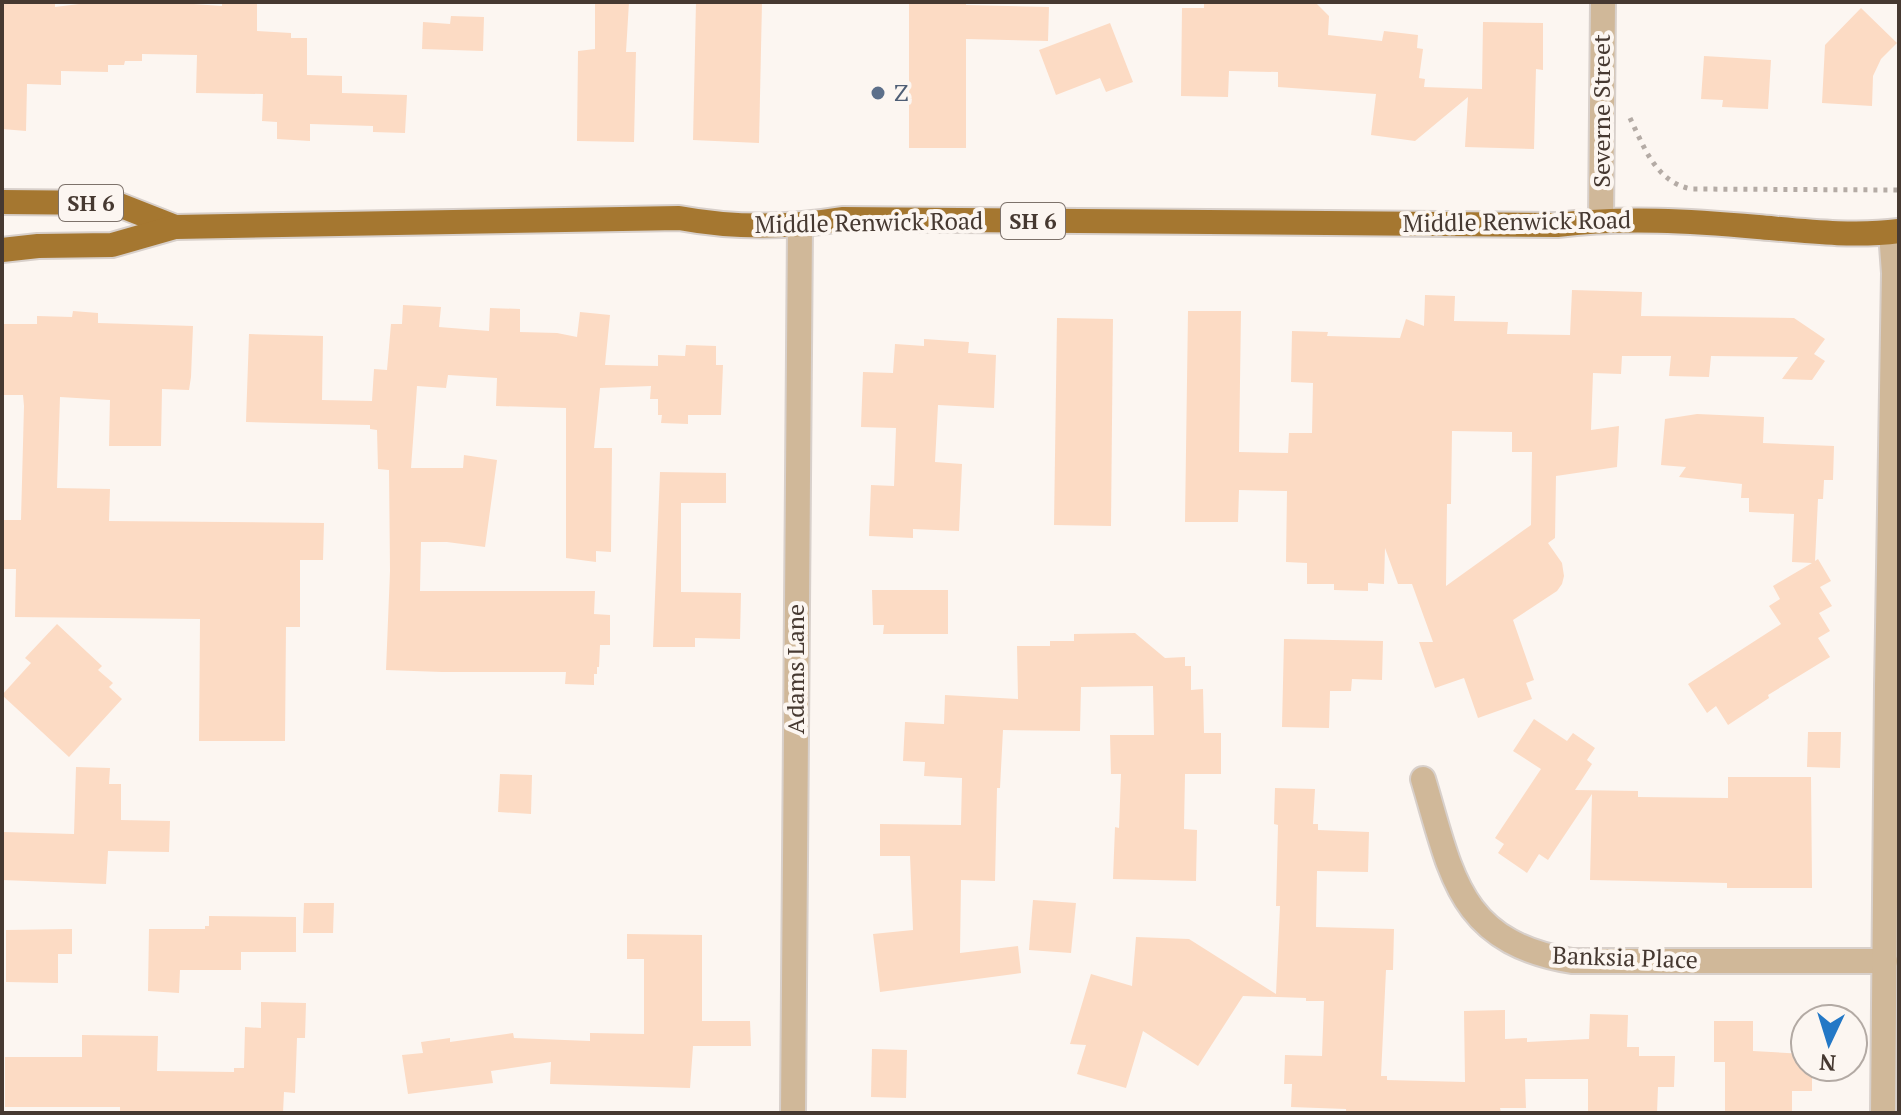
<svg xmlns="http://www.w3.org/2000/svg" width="1901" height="1115" viewBox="0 0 1901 1115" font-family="'PT Serif',serif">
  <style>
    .building { fill: #fcdbc4; fill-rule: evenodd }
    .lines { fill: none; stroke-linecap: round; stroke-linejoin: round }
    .minor-casing { stroke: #d8d0cb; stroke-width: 28 }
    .trunk-casing { stroke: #d8d0cb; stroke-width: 28 }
    .path { stroke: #b4aba5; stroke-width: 5; stroke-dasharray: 4 6; stroke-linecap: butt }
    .minor { stroke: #d0b899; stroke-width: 24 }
    .trunk { stroke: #a57730; stroke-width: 24 }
    .service-dot { fill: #5c6f8a; stroke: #fcf6f1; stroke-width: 3 }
    .labels { text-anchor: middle; stroke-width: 8; stroke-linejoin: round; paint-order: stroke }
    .shield { fill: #fcf6f1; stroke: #7d726b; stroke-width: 2 }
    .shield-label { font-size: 22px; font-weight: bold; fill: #463931 }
    .service-label { font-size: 24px; fill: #4e5e75; stroke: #fcf6f1; text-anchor: start }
    .street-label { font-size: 24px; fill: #463931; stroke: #fcf6f1 }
  </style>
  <rect width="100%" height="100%" fill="#fcf6f1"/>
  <g class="building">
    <polygon points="2,2 55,2 55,7 95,2 165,2 222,6 222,2 257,2 257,31 291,33 291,38 307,38 307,75 342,76 342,93 407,95 405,133 373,132 373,126 310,124 310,141 277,139 277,122 262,121 263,94 196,93 197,55 142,54 142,61 125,61 124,65 108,65 108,72 61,71 61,85 27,84 26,131 2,129"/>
    <polygon points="595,2 629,2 626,52 636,52 634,142 577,141 578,51 595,49"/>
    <polygon points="696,2 762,2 759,143 693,140"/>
    <polygon points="909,2 966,2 966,5 1049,7 1048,41 966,39 966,148 909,148"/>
    <polygon points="1204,2 1315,2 1329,16 1328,35 1382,41 1384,31 1418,35 1417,48 1423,49 1419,78 1425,79 1424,87 1482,89 1483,22 1543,23 1543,70 1536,69 1534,149 1465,147 1468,97 1415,141 1371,135 1376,94 1278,87 1278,72 1229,71 1228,97 1181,96 1182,8 1204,8"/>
    <polygon points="1861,8 1897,43 1881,59 1873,76 1872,106 1822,103 1825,45"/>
    <polygon points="451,16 484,17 483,51 422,49 423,22 450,24"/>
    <polygon points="1110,23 1133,82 1106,92 1100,78 1056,95 1039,50"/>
    <polygon points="1704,56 1771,60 1768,109 1722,107 1723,100 1701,99"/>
    <path d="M1572,290L1642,292L1641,316L1794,318L1825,339L1814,354L1825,361L1812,380L1782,379L1798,357L1711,356L1709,377L1669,376L1671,356H1622L1621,374L1593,373L1591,430L1619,426L1617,467L1556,476L1555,538L1548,543L1562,563L1564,576L1562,584L1557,591L1513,620L1534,680L1526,683L1532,699L1478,718L1464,678L1435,688L1419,642H1433L1412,584H1398L1385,548L1384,584L1368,583V591L1334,590V584H1307V563L1286,562L1287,491L1239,490L1238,522H1185L1188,311H1241L1239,452L1288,453L1289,433H1312L1313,383L1291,382L1292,331L1328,332L1327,336L1400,338L1406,319L1424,326L1425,295L1455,296L1454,321L1508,322L1507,334L1570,335ZM1452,431L1512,432V452H1532L1531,525L1446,586L1447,504H1451Z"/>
    <polygon points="403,305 441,307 439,327 489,331 490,308 520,309 520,332 557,333 577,337 580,312 610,315 605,365 658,366 658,355 685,356 686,345 716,346 716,365 723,365 721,415 688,415 688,424 661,423 662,415 658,415 658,399 650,399 651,386 600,388 594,448 612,448 611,552 596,551 596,562 566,558 566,408 496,406 497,378 448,375 446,388 417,386 411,468 463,468 464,455 497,460 485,547 447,542 421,542 420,591 595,591 594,614 610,615 610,645 600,645 599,667 597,667 597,674 594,674 594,685 565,684 566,672 442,672 386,670 390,571 389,470 378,469 377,430 370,429 370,425 246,422 249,334 323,336 322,400 372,401 374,369 387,370 391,324 402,324"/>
    <polygon points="73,311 98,313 98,323 193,326 191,377 189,390 162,389 161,446 109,446 110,400 60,397 57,488 110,489 109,521 324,523 323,560 300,560 300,627 286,627 285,741 199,741 200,619 15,617 16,569 2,569 2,520 21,520 24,406 23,395 2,395 2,324 37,324 37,316 72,317"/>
    <polygon points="1057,318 1113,319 1111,526 1054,525"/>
    <polygon points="924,339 969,342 968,353 996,355 994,408 938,405 935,462 962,464 959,531 913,529 913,538 869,536 871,485 894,486 896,428 861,427 863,372 893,373 895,344 924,346"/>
    <polygon points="1697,414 1764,417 1763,443 1834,446 1833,480 1824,480 1823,499 1818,499 1815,561 1818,559 1831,581 1820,587 1832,606 1819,613 1830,631 1818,638 1830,657 1768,695 1769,698 1728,725 1716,706 1707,713 1688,684 1781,624 1769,606 1780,599 1773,586 1812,563 1792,562 1794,514 1749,512 1749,498 1741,498 1742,484 1679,477 1686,467 1661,465 1665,419"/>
    <polygon points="660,472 726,473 726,503 681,503 681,592 741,593 740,639 695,638 695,647 653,647"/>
    <polygon points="872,590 948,590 948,634 883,634 884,625 873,625"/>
    <polygon points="57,624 102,666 98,670 113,683 109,687 122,699 69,757 2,695 31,663 25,658"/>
    <polygon points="1135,633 1165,658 1185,657 1185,666 1191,666 1191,690 1203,689 1204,733 1221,733 1221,774 1185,774 1184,829 1197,830 1196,881 1113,879 1115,827 1119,828 1121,774 1111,774 1110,735 1154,735 1153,686 1081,687 1080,731 1003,730 1000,788 997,788 995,881 961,880 960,953 1018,946 1021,973 880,992 873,934 913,930 910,856 880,856 880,824 961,825 962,778 924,776 925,762 903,761 905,722 944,724 945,695 1018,699 1017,646 1050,646 1050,641 1074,641 1074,634"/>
    <polygon points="1284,639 1383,641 1382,680 1352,679 1351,691 1330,691 1329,728 1282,727"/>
    <polygon points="1534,719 1567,741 1573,733 1595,748 1587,760 1592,764 1575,790 1638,791 1638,797 1728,798 1728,777 1811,777 1812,888 1727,888 1727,883 1590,880 1592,794 1548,860 1539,854 1527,873 1498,853 1504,844 1495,838 1541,769 1513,751"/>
    <polygon points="1808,732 1841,732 1840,768 1807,767"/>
    <polygon points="76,767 110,768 109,784 121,784 121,820 170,821 169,852 108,851 106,884 2,880 3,832 74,834"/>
    <polygon points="500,774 532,775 531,814 498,812"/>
    <polygon points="1275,788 1315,789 1313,824 1318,824 1318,830 1369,832 1368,872 1317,871 1316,927 1394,929 1393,970 1386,970 1381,1076 1387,1076 1387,1080 1465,1082 1464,1011 1505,1010 1505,1039 1527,1038 1527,1042 1589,1039 1590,1014 1628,1015 1627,1047 1639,1047 1639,1056 1675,1056 1674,1087 1658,1087 1657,1113 1588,1113 1588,1079 1525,1079 1526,1108 1500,1108 1501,1113 1346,1113 1346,1109 1291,1107 1292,1084 1284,1084 1285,1055 1322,1056 1324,1001 1306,1001 1306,998 1243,996 1198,1066 1143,1031 1126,1088 1077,1074 1086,1045 1070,1044 1091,974 1132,986 1136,937 1189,939 1276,994 1280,906 1276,906 1278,825 1274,824"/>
    <polygon points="1033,900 1076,903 1071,953 1029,950"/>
    <polygon points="304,903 334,903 333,933 303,933"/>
    <polygon points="209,916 296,917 296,952 241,952 241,970 180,970 179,993 148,991 149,929 205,929 205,926 209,926"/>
    <polygon points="72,929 72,954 58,954 58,983 6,982 6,930"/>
    <polygon points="627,934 702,935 702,1021 750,1021 751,1046 693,1046 690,1088 550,1084 551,1062 491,1071 493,1083 408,1094 402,1055 423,1053 421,1042 450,1038 450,1042 513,1033 514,1038 590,1041 590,1033 644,1034 644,959 627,959"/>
    <polygon points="261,1002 306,1003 305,1038 297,1038 295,1093 284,1092 283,1113 120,1113 120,1107 5,1107 5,1057 82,1057 82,1035 158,1036 157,1071 234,1072 234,1068 244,1068 245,1027 261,1028"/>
    <polygon points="1714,1021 1753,1021 1753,1051 1805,1054 1805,1067 1812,1067 1812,1091 1792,1091 1792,1113 1725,1113 1725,1062 1714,1062"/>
    <polygon points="872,1049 907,1050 906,1098 871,1097"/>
  </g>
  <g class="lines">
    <g class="minor-casing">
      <g id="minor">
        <polyline points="1601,220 1603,2"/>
        <path d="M1423,779C1452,875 1458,942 1572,961H1885"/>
        <polyline points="793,1113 800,226"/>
        <polyline points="1883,1113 1887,686 1894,273 1891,232"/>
      </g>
    </g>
    <g class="trunk-casing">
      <g id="trunk">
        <polyline points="2,202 114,203 175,227"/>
        <path d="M2,250L38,246L112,245L175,227L679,218C733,228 787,228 842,219L1557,225C1624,217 1691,221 1758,227C1804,231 1853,237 1899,231"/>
      </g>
    </g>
    <path class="path" d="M1630,118C1644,147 1656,182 1691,189L1899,190"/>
    <use href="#minor" class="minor"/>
    <use href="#trunk" class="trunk"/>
  </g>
  <circle class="service-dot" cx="878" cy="93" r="8"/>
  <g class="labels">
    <g class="shield">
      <rect x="59" y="185" width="64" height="36" rx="6"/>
      <rect x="1001" y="203" width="64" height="36" rx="6"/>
    </g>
    <g class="shield-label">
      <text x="91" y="211">SH 6</text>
      <text x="1033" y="229">SH 6</text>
    </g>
    <g class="service-label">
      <text x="894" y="101">Z</text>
    </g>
    <g class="street-label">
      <text transform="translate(1602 111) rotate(-90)" y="8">Severne Street</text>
      <text transform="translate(1517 222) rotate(-1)" y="8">Middle Renwick Road</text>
      <text transform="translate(869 223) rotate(-1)" y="8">Middle Renwick Road</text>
      <text transform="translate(796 669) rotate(-90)" y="8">Adams Lane</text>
      <text transform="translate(1625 958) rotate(2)" y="8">Banksia Place</text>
    </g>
  </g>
  <rect width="1901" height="1115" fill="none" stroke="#463931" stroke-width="8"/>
  <g transform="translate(1829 1043) rotate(184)"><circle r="38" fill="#fcf6f1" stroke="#b3aaa4" stroke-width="2"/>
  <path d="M0-6L14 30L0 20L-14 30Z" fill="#2378c6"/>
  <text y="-12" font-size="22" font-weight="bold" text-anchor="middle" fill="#463931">N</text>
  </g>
</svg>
